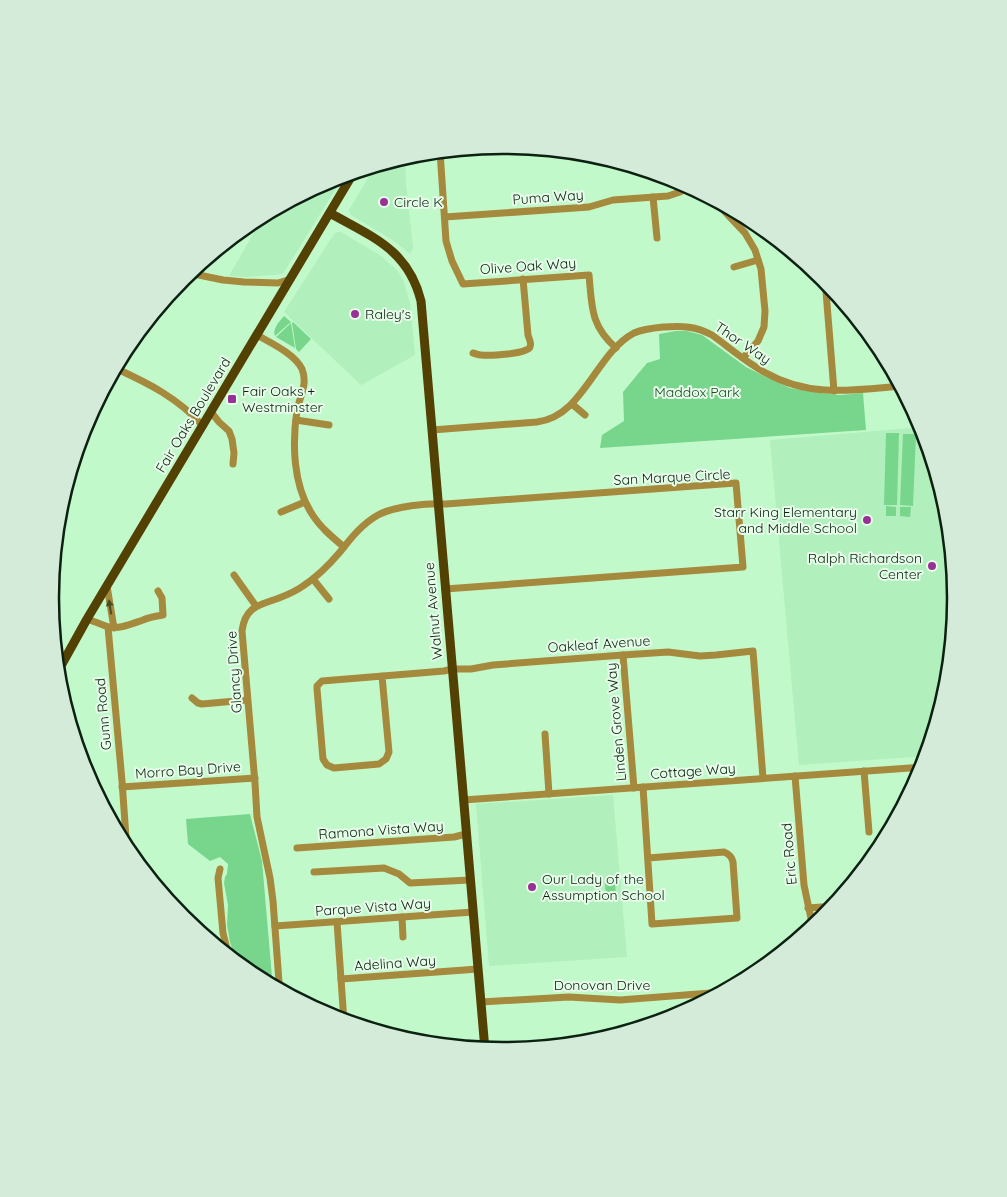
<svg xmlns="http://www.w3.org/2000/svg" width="1007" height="1197" viewBox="0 0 1007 1197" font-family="Quicksand,sans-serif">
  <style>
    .built { fill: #b1efbc }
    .green { fill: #77d68b }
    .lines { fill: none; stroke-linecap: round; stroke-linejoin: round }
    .minor { stroke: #a5893d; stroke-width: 7 }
    .major { stroke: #534003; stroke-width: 9 }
    .oneway { fill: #494b23 }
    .poi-dot { fill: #983195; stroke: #e7fdea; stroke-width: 2 }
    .labels { text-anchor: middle; stroke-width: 4; stroke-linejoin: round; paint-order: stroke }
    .street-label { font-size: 14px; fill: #0c2111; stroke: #e7fdea }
    .poi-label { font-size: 14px; fill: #0c2111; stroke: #e7fdea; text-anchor: start }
    .park-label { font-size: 14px; fill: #1d4b28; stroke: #e7fdea }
    .rim { fill: none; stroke: #0c2111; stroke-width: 2.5 }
  </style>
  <rect width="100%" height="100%" fill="#c2f9cb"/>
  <g class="built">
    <polygon points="405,157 406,183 413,248 410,254 396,242 351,215 349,210 375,166"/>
    <polygon points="341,176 335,190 284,272 282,274 275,275 244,277 229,276 264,215 330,179"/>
    <polygon points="337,232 341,232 381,256 390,264 398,271 404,282 410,303 415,355 361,385 284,312 334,234"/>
    <polygon points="923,427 948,510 957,599 948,687 927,756 799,765 770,440"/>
    <polygon points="613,795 627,957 489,966 476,804"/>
  </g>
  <g class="green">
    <path d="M284,316L291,322L275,336C272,329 279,322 284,316Z"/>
    <polygon points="293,322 311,339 299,352 296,349 292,323"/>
    <polygon points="291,323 295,348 276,337"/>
    <polygon points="676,331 687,331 702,335 746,367 768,378 790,388 820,393 840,395 863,393 866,430 600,448 602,435 624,421 623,392 647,363 660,359 659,334"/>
    <polygon points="886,433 899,433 897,505 884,505"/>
    <polygon points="903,434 916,434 913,506 900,505"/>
    <polygon points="886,506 896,507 896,516 886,516"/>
    <polygon points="900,507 911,507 910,517 900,516"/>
    <polygon points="250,814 262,861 272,977 270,980 263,982 251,975 237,964 230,942 227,925 228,905 224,883 225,877 227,874 228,864 220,857 210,861 188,844 186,819"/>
    <polygon points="615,881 616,897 606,898 605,882"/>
  </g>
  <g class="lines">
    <g class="minor">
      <polyline points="465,149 509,146"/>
      <path d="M440,151L446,241L452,261L463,284L589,275C592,306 590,325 616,348"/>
      <polyline points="653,197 657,238"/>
      <polyline points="712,198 745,233 755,250 761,269 765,311 764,327 758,341 743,358"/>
      <polyline points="730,216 735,210"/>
      <polyline points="445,217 589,207 613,200 668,196 680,192 690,186"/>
      <polyline points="734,267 758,260"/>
      <polyline points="189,273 223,280 244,282 278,283 291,279"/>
      <polyline points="825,279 834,391"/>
      <path d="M257,335C271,343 295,354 302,369C308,384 300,396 297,410C292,444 293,485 312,514C320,527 332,537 344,547"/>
      <path d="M473,353C477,354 478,355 481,355C489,356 528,354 530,347C532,343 529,339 528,335L523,279"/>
      <path d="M115,368C148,383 178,398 203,426"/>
      <polyline points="572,404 585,415"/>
      <polyline points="211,412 219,422 229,431 232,439 234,453 233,464"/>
      <polyline points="296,420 329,425"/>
      <path d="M432,430L537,422C584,416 595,354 634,333C643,329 654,328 664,327C683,326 695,326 712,335C730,348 747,363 766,373C810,398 854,390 902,386"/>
      <polyline points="281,512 305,502"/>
      <polyline points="234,575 256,606"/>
      <polyline points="313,579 329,599"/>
      <polyline points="107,586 114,628"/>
      <polyline points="87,619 98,623 108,627 122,781 127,851"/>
      <path d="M108,627C121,629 131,624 143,620C150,617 157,616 163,615L162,598L158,591"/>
      <polyline points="623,655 634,788"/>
      <polyline points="382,676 389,752 386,759 379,764 334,768 327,765 323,759 317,689 317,686 322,681 444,671 452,669 471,669 493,665 623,655 668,652 700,656 716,655 753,651 763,778"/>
      <polyline points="192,698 198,703 202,704 247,700"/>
      <polyline points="545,734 549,794"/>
      <polyline points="864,771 869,832"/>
      <polyline points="795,776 804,885 813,928"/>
      <polyline points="122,787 255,778"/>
      <path d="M643,787L652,924L737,918L733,862C732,857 729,854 724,852L648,858"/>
      <polyline points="463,800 924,767"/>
      <polyline points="297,848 454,837 466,834"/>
      <polyline points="220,869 218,878 223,933 229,957"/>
      <polyline points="314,872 384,868 399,874 410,883 470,880"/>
      <polyline points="808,908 835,906"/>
      <polyline points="402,917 403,937"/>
      <polyline points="337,922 344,1022"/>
      <polyline points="275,926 473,912"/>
      <polyline points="341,979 478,969"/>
      <path d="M266,983L279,982L273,901L270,878L257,817L255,783L242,631C245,606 260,605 279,598C287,595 296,591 303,586C317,577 329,565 340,552C351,538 362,524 378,515C395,506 427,503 446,504L736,483L743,567L445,589"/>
      <polyline points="481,1002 569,997 620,1000 724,992"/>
    </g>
    <g class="major">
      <path d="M330,213C372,237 408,249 421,301L485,1050"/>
      <polyline points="57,673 87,619 354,172"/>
    </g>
  </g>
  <defs><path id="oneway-solid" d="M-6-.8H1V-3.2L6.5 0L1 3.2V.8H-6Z" transform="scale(1.25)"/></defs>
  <use class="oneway" href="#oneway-solid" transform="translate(110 607) rotate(-99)"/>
  <g class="poi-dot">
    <circle cx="384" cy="202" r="5"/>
    <circle cx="355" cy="314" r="5"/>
    <rect x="227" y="394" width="10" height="10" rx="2.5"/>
    <circle cx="867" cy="520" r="5"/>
    <circle cx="932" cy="566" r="5"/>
    <circle cx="532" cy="887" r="5"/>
  </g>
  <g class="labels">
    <g class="street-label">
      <text transform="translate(548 197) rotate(-4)" y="5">Puma Way</text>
      <text transform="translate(528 266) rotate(-4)" y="5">Olive Oak Way</text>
      <text transform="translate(743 343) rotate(34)" y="5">Thor Way</text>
      <text transform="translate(193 415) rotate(-59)" y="5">Fair Oaks Boulevard</text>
      <text transform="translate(672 477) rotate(-3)" y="5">San Marque Circle</text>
      <text transform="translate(433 611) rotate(-95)" y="5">Walnut Avenue</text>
      <text transform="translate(599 644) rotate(-4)" y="5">Oakleaf Avenue</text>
      <text transform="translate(234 672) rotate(-94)" y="5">Glancy Drive</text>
      <text transform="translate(103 714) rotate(-95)" y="5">Gunn Road</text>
      <text transform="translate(616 722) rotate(-95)" y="5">Linden Grove Way</text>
      <text transform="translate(188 770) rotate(-4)" y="5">Morro Bay Drive</text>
      <text transform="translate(693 771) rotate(-4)" y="5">Cottage Way</text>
      <text transform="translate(381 830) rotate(-4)" y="5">Ramona Vista Way</text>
      <text transform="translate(789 854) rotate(-95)" y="5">Eric Road</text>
      <text transform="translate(373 907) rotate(-4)" y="5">Parque Vista Way</text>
      <text transform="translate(395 963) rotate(-4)" y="5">Adelina Way</text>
      <text x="602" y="990">Donovan Drive</text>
    </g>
    <g class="poi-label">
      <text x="394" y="207">Circle K</text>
      <text x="365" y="319">Raley's</text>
      <text x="242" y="396">Fair Oaks +<tspan x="242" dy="16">Westminster</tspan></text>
      <text x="857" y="517" text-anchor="end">Starr King Elementary<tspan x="857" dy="16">and Middle School</tspan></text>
      <text x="922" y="563" text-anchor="end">Ralph Richardson<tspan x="922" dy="16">Center</tspan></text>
      <text x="542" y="884">Our Lady of the<tspan x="542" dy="16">Assumption School</tspan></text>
    </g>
    <g class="park-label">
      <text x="697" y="397">Maddox Park</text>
    </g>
  </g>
  <path d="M0 0H1007V1197H0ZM59 598a444 444 0 1 1 888 0a444 444 0 1 1-888 0Z" fill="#d5ebd9" fill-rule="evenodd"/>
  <path class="rim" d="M59 598a444 444 0 1 1 888 0a444 444 0 1 1-888 0Z"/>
</svg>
